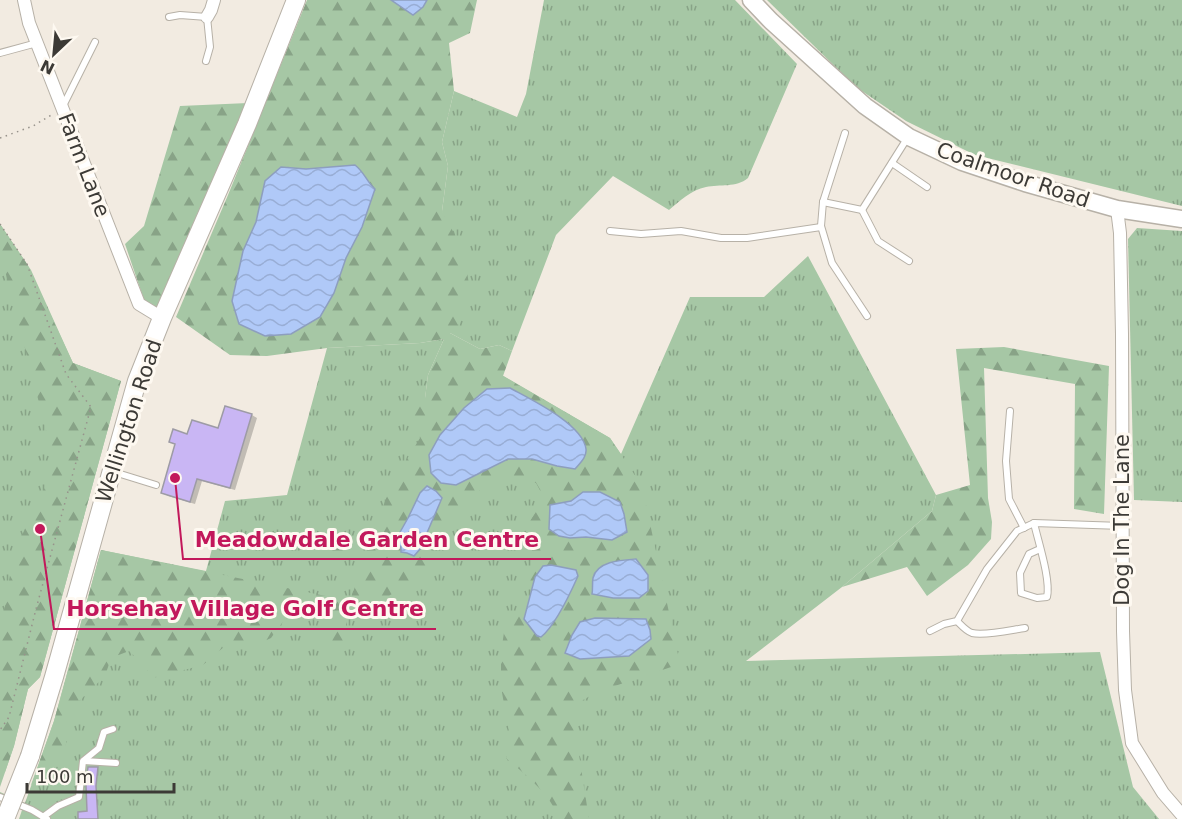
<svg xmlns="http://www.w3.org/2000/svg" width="1182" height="819" viewBox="0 0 1182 819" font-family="'DejaVu Sans',sans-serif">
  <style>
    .grass { fill: url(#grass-tufts); fill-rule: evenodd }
    .forest { fill: url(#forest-firs) }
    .water { fill: url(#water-waves); stroke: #8d9ebe; stroke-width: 1.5 }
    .shadow { fill: #0003 }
    .building { fill: #c9b6f4; stroke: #9d9ba5; stroke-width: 1.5 }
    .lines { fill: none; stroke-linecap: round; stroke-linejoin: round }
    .lane-casing { stroke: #b7b1a7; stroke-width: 8 }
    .street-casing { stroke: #b7b1a7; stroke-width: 14 }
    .secondary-casing { stroke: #b7b1a7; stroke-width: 19 }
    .primary-casing { stroke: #b7b1a7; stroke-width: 20 }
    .path { stroke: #97928b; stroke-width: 1.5; stroke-dasharray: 1.5 4.5; stroke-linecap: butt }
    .lane { stroke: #fff; stroke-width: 6 }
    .street { stroke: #fff; stroke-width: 12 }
    .secondary { stroke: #fff; stroke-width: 16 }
    .primary { stroke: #fff; stroke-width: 18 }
    .primary-bridge-casing { stroke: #b7b1a7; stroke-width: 20; stroke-linecap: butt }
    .primary-bridge { stroke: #fff; stroke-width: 18 }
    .labels { text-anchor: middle; stroke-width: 6; stroke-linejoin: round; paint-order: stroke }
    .street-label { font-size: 21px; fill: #3c3a36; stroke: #fef9f1 }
    .leader { fill: none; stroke: #c2185b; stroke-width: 2 }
    .callout-dot { fill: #c2185b; stroke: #fef9f1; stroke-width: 2 }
    .callout-label { font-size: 22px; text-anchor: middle; font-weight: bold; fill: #c2185b; stroke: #fef9f1; stroke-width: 6; stroke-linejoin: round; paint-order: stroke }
  </style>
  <defs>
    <pattern id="grass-tufts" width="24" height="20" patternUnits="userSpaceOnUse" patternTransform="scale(1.5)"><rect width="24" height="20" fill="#a6c7a5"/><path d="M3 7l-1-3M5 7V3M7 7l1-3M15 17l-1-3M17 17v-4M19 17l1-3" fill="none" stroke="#88a387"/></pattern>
    <pattern id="forest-firs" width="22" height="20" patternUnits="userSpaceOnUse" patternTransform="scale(1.5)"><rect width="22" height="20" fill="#a6c7a5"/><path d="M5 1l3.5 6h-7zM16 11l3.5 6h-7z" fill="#88a387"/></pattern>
    <pattern id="water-waves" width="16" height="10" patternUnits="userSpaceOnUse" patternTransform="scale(1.5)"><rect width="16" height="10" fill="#b0c9f8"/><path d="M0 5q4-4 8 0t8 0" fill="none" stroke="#98add5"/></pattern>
  </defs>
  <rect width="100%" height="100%" fill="#f2ebe1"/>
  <g class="grass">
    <path d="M544,0H735L797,64L748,178C736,188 720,184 706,187C691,190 680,201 669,210L613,176L556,235L512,351L499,345L480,349L450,333L442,211L448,166L442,142L454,91L517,117L526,94Z"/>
    <polygon points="767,0 1182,0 1182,206 975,155 906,121 856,87"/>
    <polygon points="0,224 31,270 73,363 121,381 40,677 28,689 14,746 0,787"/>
    <polygon points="1137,228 1182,231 1182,502 1134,500 1128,239"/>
    <path d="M808,256L936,495L932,511L842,587L746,661L1100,652L1133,787L1159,819H19L22,810L0,799V792L25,803L54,721L101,550L206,571L225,501L287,495L327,348L420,343L444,339L428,375L420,438L471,357L610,438L621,454L690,297H764ZM551,565L576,570L537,636L524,619L535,577Z"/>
  </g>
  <g class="forest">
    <path d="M307,0H391L413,15L423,7L427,0H477L470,33L449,43L454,91L442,142L448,166L442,211L464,252L470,291L459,324L450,333L480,349L499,345L512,351L503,376L610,438L642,486L680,664L597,692L576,704L574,723L589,819H557C557,799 521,771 506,758L510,737L501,687V652L507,613L525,614L524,619L537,636L576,570L551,565L544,566L535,577L531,588H527C531,565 537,548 525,528L538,509L542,494L536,483L518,477L488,483L454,513L425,567L401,589L356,614L347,616L343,652L318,642L328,630L329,616L299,607L282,623L271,638L258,644L236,643L225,646L203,665L153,678L142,663L129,651L111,658L105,676L78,702L69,713L64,764L31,785L54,721L101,550L350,601L390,487L420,438L401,407L425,398L428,375L444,339L420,343L327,348L267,356L230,355L176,317L228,195Z"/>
    <polygon points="248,103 160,310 144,300 125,244 144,226 180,106"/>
    <polygon points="0,224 27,264 73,363 121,381 40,677 28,689 14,746 5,772 0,769 0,635 14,551 43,493 54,461 0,251"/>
    <polygon points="1004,347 1109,366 1104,514 1074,509 1075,384 984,368 988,498 992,522 991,539 968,565 927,596 907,567 842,587 932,511 936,495 970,485 956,349"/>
    <polygon points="332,535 354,549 330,571 326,563 322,545"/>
  </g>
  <g class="water">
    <polygon points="391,0 427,0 423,7 413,15"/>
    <path d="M355,165C365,173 366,181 375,189L362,227L346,258L334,293L320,317L291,334L265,336L239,324L232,301L243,251L256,222L265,181L281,167L306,169Z"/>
    <path d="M510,388C530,399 583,424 586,449C587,457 580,463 575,469L557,466L532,459H508L456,485L441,483L431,473L429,455L440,435L464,408L487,389Z"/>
    <polygon points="427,486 436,491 442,498 420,549 414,556 407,553 401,552 401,547 395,541 408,518 420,493"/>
    <polygon points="583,492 600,492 620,502 624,514 627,532 612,540 586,537 570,538 559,536 549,529 550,505 571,501"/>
    <path d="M636,559L648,575V591L639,598H613L592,594C593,589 592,583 593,578C597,561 622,560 636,559Z"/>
    <path d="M551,565L576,570L578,576C570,594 556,625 541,637L537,636L524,619L535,577L543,566Z"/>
    <polygon points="595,618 646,619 650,630 651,639 629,656 580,659 565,653 572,635 580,622"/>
  </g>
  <polygon class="shadow" points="226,408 252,415 257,418 235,490 202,481 195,504 168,496 163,493 188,436 219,430"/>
  <g class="building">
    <polygon points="225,406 252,414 230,488 197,479 190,502 161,493 175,444 169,442 173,429 187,434 192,420 218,428"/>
    <polygon points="88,767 98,767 96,786 98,819 78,819 78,812 87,811 86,786"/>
  </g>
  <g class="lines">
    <g class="lane-casing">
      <g id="lane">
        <polyline points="169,17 180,15 207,17 210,47 206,61"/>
        <polyline points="0,53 37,43"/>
        <polyline points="62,108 95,42"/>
        <polyline points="845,133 823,202 862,210 908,137"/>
        <polyline points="892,163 927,187"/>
        <polyline points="823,202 821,226 832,263 867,316"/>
        <polyline points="862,210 878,241 909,261"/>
        <polyline points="610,231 641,234 681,231 721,238 747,238 821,227"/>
        <polyline points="1010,411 1006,461 1009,499 1024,528"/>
        <polyline points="114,472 156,485"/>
        <path d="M1034,523C1038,541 1051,580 1047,597L1037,598L1021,593L1020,573L1029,554L1040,549"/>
        <path d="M957,621C962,626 966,631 972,633C985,636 1011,630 1025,628"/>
        <polyline points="930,631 944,624 957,621 987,569 1017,531 1034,523 1122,526"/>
        <polyline points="84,761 116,763"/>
        <polyline points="0,797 32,810 47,819"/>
        <polyline points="43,817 58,806 79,797 83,761 99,748 104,732 113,729"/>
      </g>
    </g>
    <g class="street-casing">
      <g id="street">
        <polyline points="24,0 29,23 139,304 162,318"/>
        <polyline points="207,17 211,10 214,0"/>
        <polyline points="1117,209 1120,233 1122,334 1123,631 1125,690 1132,743 1163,793 1182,815"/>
      </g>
    </g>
    <g class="secondary-casing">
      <polyline id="secondary" points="751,0 771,21 865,106 909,137 962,162 1025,183 1117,209 1182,219"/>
    </g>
    <g class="primary-casing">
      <polyline id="primary" points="30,756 54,677 137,381 162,318 247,124 296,0"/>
    </g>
    <g class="path">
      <polyline points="0,138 33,126 53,114"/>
      <polyline points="0,224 27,264 66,374 91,407 36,609 9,717 0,730"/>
    </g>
    <use href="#lane" class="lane"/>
    <use href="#street" class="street"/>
    <use href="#secondary" class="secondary"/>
    <use href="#primary" class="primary"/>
    <g class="primary-bridge-casing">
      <polyline id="primary-bridge" points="5,819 30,756"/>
    </g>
    <use href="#primary-bridge" class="primary-bridge"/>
  </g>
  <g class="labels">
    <g class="street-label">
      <text transform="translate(84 165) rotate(69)" y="7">Farm Lane</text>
      <text transform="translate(1013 175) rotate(19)" y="7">Coalmoor Road</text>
      <text transform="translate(129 421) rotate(-72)" y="7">Wellington Road</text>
      <text transform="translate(1122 520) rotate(-90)" y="7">Dog In The Lane</text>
    </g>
  </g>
  <path class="leader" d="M175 478L183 559H551M40 529L54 629H436"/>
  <g class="callout-dot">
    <circle cx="175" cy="478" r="6"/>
    <circle cx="40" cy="529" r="6"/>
  </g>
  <g class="callout-label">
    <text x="367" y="547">Meadowdale Garden Centre</text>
    <text x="245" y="616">Horsehay Village Golf Centre</text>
  </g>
  <g transform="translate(54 54) rotate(206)" stroke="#fef9f1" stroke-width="4.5" paint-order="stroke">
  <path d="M0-4.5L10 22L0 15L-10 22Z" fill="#3c3a36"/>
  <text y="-9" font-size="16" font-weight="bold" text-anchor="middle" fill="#3c3a36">N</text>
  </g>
  <path d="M27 783v9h147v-9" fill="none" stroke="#3c3a36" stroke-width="3"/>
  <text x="36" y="783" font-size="18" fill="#3c3a36" stroke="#fef9f1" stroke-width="4.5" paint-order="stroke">100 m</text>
</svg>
